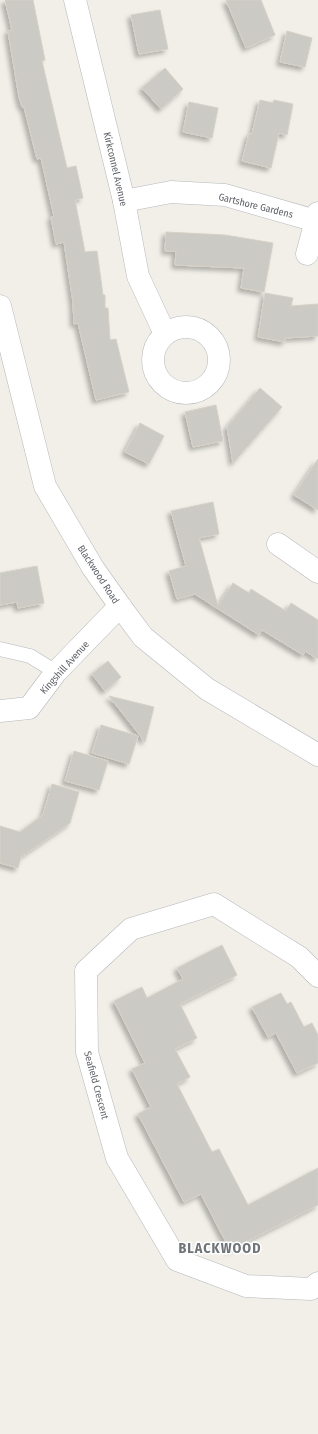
<svg xmlns="http://www.w3.org/2000/svg" width="318" height="1434" viewBox="0 0 318 1434" font-family="'Fira Sans Condensed',sans-serif">
  <style>
    .building { fill: #cccac5; stroke: #d6d1c6; filter: url(#shadow) }
    .lines { fill: none; stroke-linecap: round; stroke-linejoin: round }
    .service-casing { stroke: #b5b8bc; stroke-width: 15 }
    .minor-casing { stroke: #b5b8bc; stroke-width: 23 }
    .tertiary-casing { stroke: #b5b8bc; stroke-width: 23 }
    .service { stroke: #fff; stroke-width: 14 }
    .minor { stroke: #fff; stroke-width: 22 }
    .tertiary { stroke: #fff; stroke-width: 22 }
    .labels { text-anchor: middle; stroke-width: 3; stroke-linejoin: round; paint-order: stroke }
    .street-label { font-size: 10px; fill: #5f6368; stroke: #fff }
    .district-label { font-size: 14px; font-weight: bold; letter-spacing: 1px; fill: #70757a; stroke: #fff }
  </style>
  <defs>
    <filter id="shadow"><feDropShadow dx="-3.5" dy="3.5" stdDeviation="2" flood-color="#0004"/></filter>
  </defs>
  <rect width="100%" height="100%" fill="#f1efe8"/>
  <g class="building">
    <polygon points="5,0 33,0 45,60 42,61 67,168 76,166 83,198 75,200 85,252 97,251 103,295 105,295 105,308 108,308 110,340 116,339 129,392 96,400 78,323 74,324 73,302 64,242 56,244 51,217 54,216 41,158 37,159 24,107 22,107 19,97 8,31 12,30"/>
    <polygon points="226,0 261,0 275,35 246,48"/>
    <polygon points="160,10 168,49 139,54 131,15"/>
    <polygon points="287,31 312,38 305,67 280,62"/>
    <polygon points="165,68 183,89 161,109 142,88"/>
    <polygon points="260,100 273,103 274,100 293,104 287,135 279,133 271,168 242,161 249,134 252,134"/>
    <polygon points="189,102 218,108 212,138 183,132"/>
    <polygon points="166,232 225,235 273,243 264,292 241,288 244,268 175,265 176,251 165,251"/>
    <polygon points="265,293 293,298 291,306 318,304 318,336 285,338 285,342 258,337"/>
    <polygon points="260,388 282,407 233,463 227,427"/>
    <polygon points="216,405 223,441 193,447 185,412"/>
    <polygon points="140,423 164,436 149,464 125,452"/>
    <polygon points="318,459 318,510 294,495"/>
    <polygon points="213,502 219,534 199,538 218,606 233,583 249,593 251,589 286,611 291,603 318,620 318,659 305,651 303,655 262,630 259,635 195,594 177,599 169,571 186,566 171,511"/>
    <polygon points="37,566 44,603 18,608 17,602 0,605 0,573"/>
    <polygon points="108,661 121,677 105,691 92,674"/>
    <polygon points="109,696 154,707 145,742"/>
    <polygon points="101,725 138,736 129,764 92,753"/>
    <polygon points="74,751 108,761 99,790 65,781"/>
    <polygon points="52,784 79,792 70,823 21,857 18,868 0,863 0,826 20,832 43,815"/>
    <polygon points="222,945 237,975 180,1004 197,1038 175,1049 190,1077 177,1084 212,1152 219,1149 248,1205 318,1168 318,1205 230,1250 201,1194 184,1202 138,1114 151,1107 132,1069 145,1063 114,1001 142,987 147,998 183,979 177,968"/>
    <polygon points="281,993 287,1004 291,1002 304,1027 312,1023 318,1035 318,1063 297,1073 276,1033 268,1037 252,1007"/>
  </g>
  <g class="lines">
    <g class="service-casing">
      <polyline id="service" points="0,649 30,656 56,672"/>
    </g>
    <g class="minor-casing">
      <g id="minor">
        <polyline points="75,0 124,201 138,276 165,334"/>
        <polyline points="124,201 171,192 225,195 316,221"/>
        <polyline points="307,254 318,213"/>
        <circle cx="186" cy="360" r="33"/>
        <polyline points="278,544 318,572"/>
        <polyline points="0,711 29,708 56,672 120,606"/>
        <polyline points="318,976 299,957 214,904 131,929 86,971 87,1052 117,1158 177,1260 246,1286 311,1289 318,1283"/>
      </g>
    </g>
    <g class="tertiary-casing">
      <polyline id="tertiary" points="0,306 45,486 93,568 120,606 143,637 207,689 318,755"/>
    </g>
    <use href="#service" class="service"/>
    <use href="#minor" class="minor"/>
    <use href="#tertiary" class="tertiary"/>
  </g>
  <g class="labels">
    <g class="street-label">
      <text transform="translate(116 169) rotate(77)" y="4">Kirkconnel Avenue</text>
      <text transform="translate(256 205) rotate(14)" y="4">Gartshore Gardens</text>
      <text transform="translate(99 574) rotate(57)" y="4">Blackwood Road</text>
      <text transform="translate(64 667) rotate(-48)" y="4">Kingshill Avenue</text>
      <text transform="translate(97 1085) rotate(75)" y="4">Seafield Crescent</text>
    </g>
    <g class="district-label">
      <text x="220" y="1253">BLACKWOOD</text>
    </g>
  </g>
</svg>
